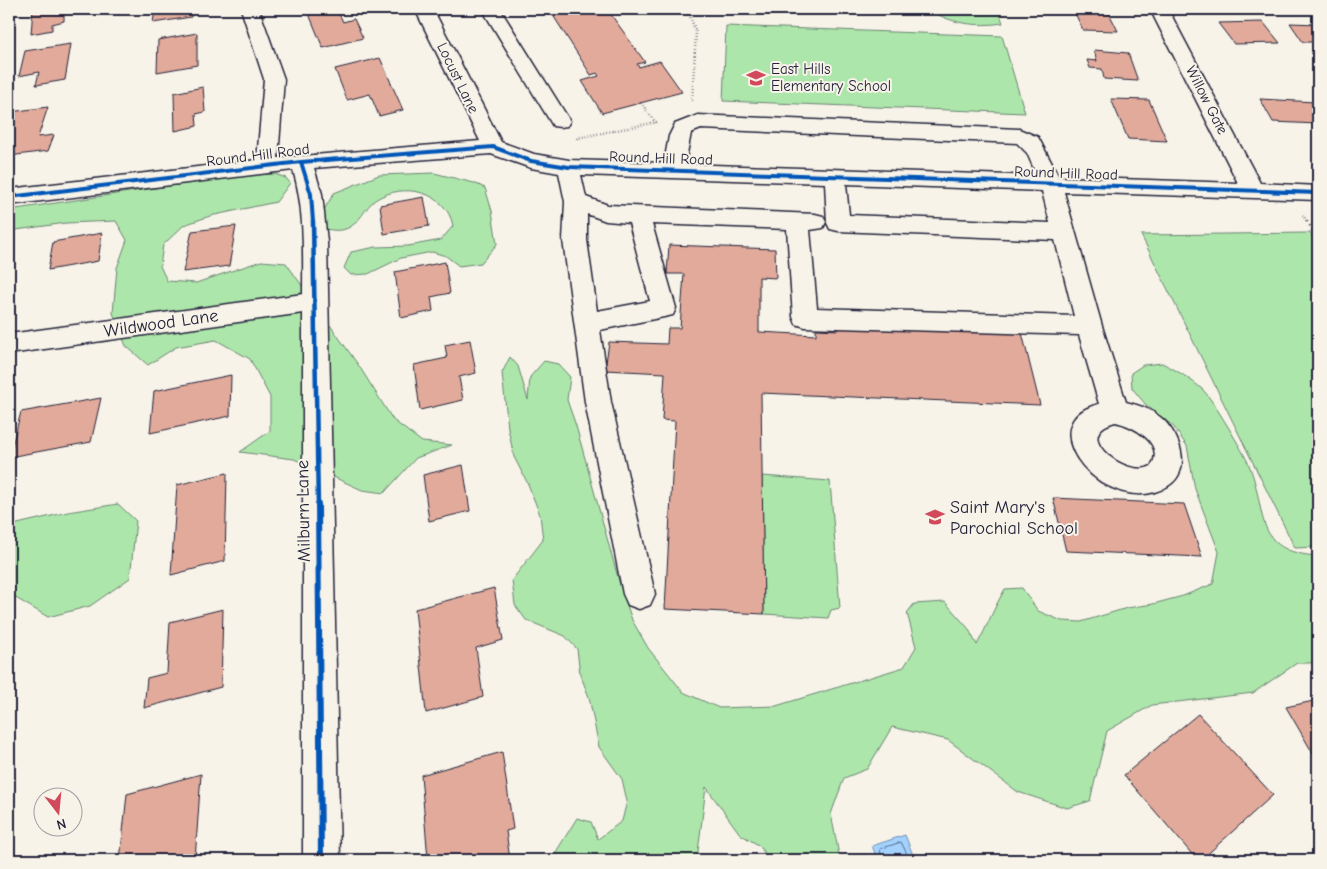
<svg xmlns="http://www.w3.org/2000/svg" width="1327" height="869" viewBox="0 0 1327 869" font-family="'Comic Neue',sans-serif">
  <style>
    .green { fill: #ade6aa; stroke: #688472 }
    .water { fill: #a3d2ff; stroke: #6f8cb1 }
    .lines { fill: none; stroke-linecap: round; stroke-linejoin: round }
    .shore { stroke: #566889; stroke-width: 1 }
    .building { fill: #e2aa9a; stroke: #22223b }
    .minor-casing { stroke: #22223b; stroke-width: 3 }
    .path-far1 { stroke: #22223b; stroke-width: 2.5; stroke-dasharray: 0.5 2.5; stroke-linecap: butt }
    .path { stroke: #22223b; stroke-width: 3; stroke-dasharray: 1 4; stroke-linecap: butt }
    .minor { fill: #f7f3e8; fill-rule: evenodd }
    .cycleway-far2-casing { stroke: #f7f3e8; stroke-width: 6 }
    .cycleway-far1-casing { stroke: #f7f3e8; stroke-width: 8 }
    .cycleway-casing { stroke: #f7f3e8; stroke-width: 9 }
    .cycleway-far2 { stroke: #0057b8; stroke-width: 4 }
    .cycleway-far1 { stroke: #0057b8; stroke-width: 4.5 }
    .cycleway { stroke: #0057b8; stroke-width: 6 }
    .labels { text-anchor: middle; stroke-width: 4; stroke-linejoin: round; paint-order: stroke }
    .far-poi-label { font-size: 15px; fill: #22223b; stroke: #f7f3e8; text-anchor: start }
    .far-street-label { font-size: 15px; fill: #22223b; stroke: #f7f3e8 }
    .street-label { font-size: 18px; fill: #22223b; stroke: #f7f3e8 }
    .poi-label { font-size: 18px; fill: #22223b; stroke: #f7f3e8; text-anchor: start }
  </style>
  <rect width="100%" height="100%" fill="#f7f3e8"/>
  <filter id="ink" filterUnits="userSpaceOnUse"><feTurbulence type="fractalNoise" baseFrequency=".02" numOctaves="2"/><feDisplacementMap in="SourceGraphic" scale="10" xChannelSelector="R" yChannelSelector="G"/><feConvolveMatrix kernelMatrix="1 2 1 2 8 2 1 2 1" color-interpolation-filters="sRGB"/></filter>
  <g filter="url(#ink)">
    <g class="green">
      <path d="M928,9H998L1003,23C976,27 951,24 928,9Z"/>
      <polygon points="726,26 1002,36 1025,113 723,101"/>
      <path d="M434,173L474,183L485,188L492,211L497,244L481,263L459,266L446,256L432,252L401,258L368,274L351,275L344,268L351,252L376,247L408,246L441,240L453,226C447,192 404,181 375,200C365,207 361,222 348,228C340,232 330,230 321,228V215L334,193L379,175Z"/>
      <polygon points="275,174 286,178 290,183 276,202 210,216 184,225 163,245 160,266 167,281 196,283 261,261 286,263 359,366 393,420 422,442 452,445 416,458 384,493 362,490 294,459 240,452 270,431 270,397 250,359 216,340 176,347 148,365 126,346 113,313 117,268 127,240 116,221 66,223 9,231 9,210 243,175"/>
      <polygon points="1310,233 1318,246 1318,547 1295,548 1141,235"/>
      <path d="M510,357L518,366L528,400L530,377L544,361L558,364L570,377L567,400L576,426L620,585L632,620L648,648L683,692L719,708L776,706L904,667L916,647L907,613L914,604L945,602L968,628L977,645C987,627 994,607 1005,589L1022,588L1038,611L1062,621L1081,622L1127,608L1153,604L1183,596L1213,584L1219,552L1195,489L1187,446L1173,426L1146,405L1132,388L1131,373L1143,365L1162,363C1176,370 1191,379 1203,390C1211,397 1245,454 1249,465C1268,511 1251,552 1318,556V663H1297L1253,693L1152,705L1107,731L1090,801L1067,808L1018,792L948,740L892,727L867,769L844,778L831,814L840,860H768L760,846L740,834L706,787L697,860H551L577,818L591,822L598,839L622,821L627,801L622,779L599,747L589,697L580,674L577,649L565,636L526,620L515,605L512,580L543,540L540,515L528,484L514,457L508,428L502,373Z"/>
      <polygon points="762,476 830,481 840,608 831,610 828,618 764,614"/>
      <polygon points="118,504 136,521 130,578 90,606 48,617 9,594 9,526 68,512"/>
    </g>
    <polygon class="water" points="905,835 915,860 878,860 872,846"/>
    <g class="lines">
      <polyline class="shore" points="882,860 880,849 901,842 910,860"/>
    </g>
    <g class="building">
      <polygon points="33,9 75,9 64,12 64,21 52,24 52,30 31,34"/>
      <polygon points="155,9 191,9 191,17 153,23"/>
      <polygon points="330,9 337,9 343,22 354,19 363,38 323,48 309,14"/>
      <polygon points="549,9 607,9 645,62 637,64 639,67 660,61 682,92 602,113 582,81 599,76 597,73 591,75"/>
      <polygon points="1073,9 1107,9 1118,31 1083,30"/>
      <polygon points="1263,22 1280,43 1234,44 1218,23"/>
      <polygon points="1290,23 1318,24 1318,47 1315,42 1303,42"/>
      <polygon points="197,33 197,65 157,72 158,40"/>
      <polygon points="71,44 65,80 36,85 39,72 19,76 25,51"/>
      <polygon points="1094,50 1128,53 1138,81 1104,79 1102,69 1090,68 1087,60 1097,61"/>
      <polygon points="380,58 403,110 379,116 370,94 347,100 335,69"/>
      <polygon points="203,87 205,112 196,114 197,126 175,131 174,93"/>
      <polygon points="1111,99 1149,100 1167,141 1128,139"/>
      <polygon points="1260,99 1315,102 1318,107 1318,124 1273,122"/>
      <polygon points="48,107 38,137 54,135 48,151 9,156 10,112"/>
      <polygon points="424,197 429,226 384,234 380,205"/>
      <polygon points="236,226 229,266 183,272 192,231"/>
      <polygon points="102,233 98,261 48,270 53,242"/>
      <polygon points="669,245 775,249 776,278 759,277 759,332 816,335 816,329 839,330 839,326 1022,333 1040,405 761,393 764,614 665,609 675,421 662,420 665,373 605,370 609,342 667,344 668,328 680,328 684,274 667,274"/>
      <polygon points="445,262 450,293 431,297 433,311 401,318 395,272"/>
      <polygon points="470,340 476,373 459,377 463,400 420,410 414,365 447,358 445,345"/>
      <polygon points="231,375 230,416 150,433 154,391"/>
      <polygon points="101,398 91,442 9,457 21,412"/>
      <polygon points="463,465 470,511 429,521 423,475"/>
      <polygon points="227,473 225,561 171,575 177,485"/>
      <polygon points="1053,498 1184,504 1202,557 1066,551"/>
      <polygon points="494,588 503,640 476,648 483,697 426,713 415,609"/>
      <polygon points="223,609 221,687 144,708 147,678 167,673 170,622"/>
      <polygon points="1318,700 1318,762 1286,707"/>
      <polygon points="1198,714 1273,795 1201,860 1197,860 1124,775"/>
      <polygon points="502,752 513,829 506,831 510,860 436,860 436,856 428,859 421,775"/>
      <polygon points="201,774 195,860 120,860 127,794"/>
    </g>
    <g class="lines">
      <g class="minor-casing">
        <g id="minor">
          <path d="M241,9H259L284,79L278,158L480,141L415,9H433L501,142L534,154L569,160L664,163L669,136L675,124L698,115L1019,129L1038,137L1059,177L1238,183L1150,9H1168L1260,183L1318,186V200L1064,192L1102,326L1126,402C1138,405 1151,409 1160,417C1179,432 1194,470 1168,486C1109,523 1024,423 1099,404L1079,335L805,327L796,324L793,317L787,229L652,224L676,308L673,315L664,317L600,330L611,402L655,594L650,605L639,609L628,605L623,594L585,402L563,240L565,202L559,173L531,168L491,154L314,168L322,194L327,242L340,860H303V313L9,354V334L303,294C303,252 305,210 293,170L9,205V189L257,160L264,79ZM701,129L1017,143L1027,153L1037,176L685,164L691,133ZM581,175L825,183L827,223L830,229L838,231L1055,240L1074,316L817,308L810,230L823,228L826,222L823,216L815,214L608,205L586,197ZM846,184L1042,191L1050,223L849,215ZM587,214L606,221L629,223L650,301L597,311L587,240ZM1115,422C1133,425 1166,444 1151,466C1128,480 1068,435 1115,422Z"/>
          <polygon points="482,9 500,9 570,121 567,126 560,127 553,126"/>
        </g>
      </g>
      <g class="path-far1">
        <polyline points="687,9 696,32 692,101"/>
        <polyline points="641,103 656,123"/>
        <polyline points="577,138 657,122"/>
        <polyline points="1303,215 1307,222"/>
      </g>
      <polyline class="path" points="1307,221 1318,238"/>
      <use href="#minor" class="minor"/>
      <g class="cycleway-far2-casing">
        <g id="cycleway-far2">
          <polyline points="301,162 311,194 313,222"/>
          <polyline points="9,197 301,162 493,147 531,161 569,167 1318,193"/>
        </g>
      </g>
      <g class="cycleway-far1-casing">
        <polyline id="cycleway-far1" points="313,221 318,506"/>
      </g>
      <g class="cycleway-casing">
        <polyline id="cycleway" points="318,504 321,860"/>
      </g>
      <use href="#cycleway-far2" class="cycleway-far2"/>
      <use href="#cycleway-far1" class="cycleway-far1"/>
      <use href="#cycleway" class="cycleway"/>
    </g>
  </g>
  <defs>
    <g id="school-bare" transform="scale(1.5)"><path d="M0-5L7-2L0 1L-7-2ZM-4 1L0 2.5L4 1V4Q0 6-4 4Z" fill="#d1495b" stroke="#f7f3e8" stroke-width="2.5" paint-order="stroke"/></g>
  </defs>
  <g fill-rule="evenodd">
    <use href="#school-bare" x="756" y="78"/>
    <use href="#school-bare" x="935" y="517"/>
  </g>
  <g class="labels">
    <g class="far-poi-label">
      <text x="771" y="74">East Hills<tspan x="771" dy="17">Elementary School</tspan></text>
    </g>
    <g class="far-street-label">
      <text transform="translate(458 78) rotate(64)" y="5">Locust Lane</text>
      <text transform="translate(1207 100) rotate(63)" y="5">Willow Gate</text>
      <text transform="translate(258 155) rotate(-7)" y="5">Round Hill Road</text>
      <text transform="translate(661 158) rotate(2)" y="5">Round Hill Road</text>
      <text transform="translate(1066 173) rotate(2)" y="5">Round Hill Road</text>
    </g>
    <g class="street-label">
      <text transform="translate(161 323) rotate(-8)" y="6">Wildwood Lane</text>
      <text transform="translate(303 511) rotate(-91)" y="6">Milburn Lane</text>
    </g>
    <g class="poi-label">
      <text x="950" y="513">Saint Mary's<tspan x="950" dy="21">Parochial School</tspan></text>
    </g>
  </g>
  <rect width="1327" height="869" fill="none" stroke="#f7f3e8" stroke-width="30"/>
  <rect x="15" y="15" width="1297" height="839" fill="none" stroke="#22223b" stroke-width="2" filter="url(#ink)"/>
  <g transform="translate(58 812) rotate(164)"><circle r="24" fill="#f7f3e8" stroke="#a29fa3"/>
  <path d="M0-4L9 19L0 12L-9 19Z" fill="#d1495b"/>
  <text y="-8" font-size="14" font-weight="bold" text-anchor="middle" fill="#22223b">N</text>
  </g>
</svg>
